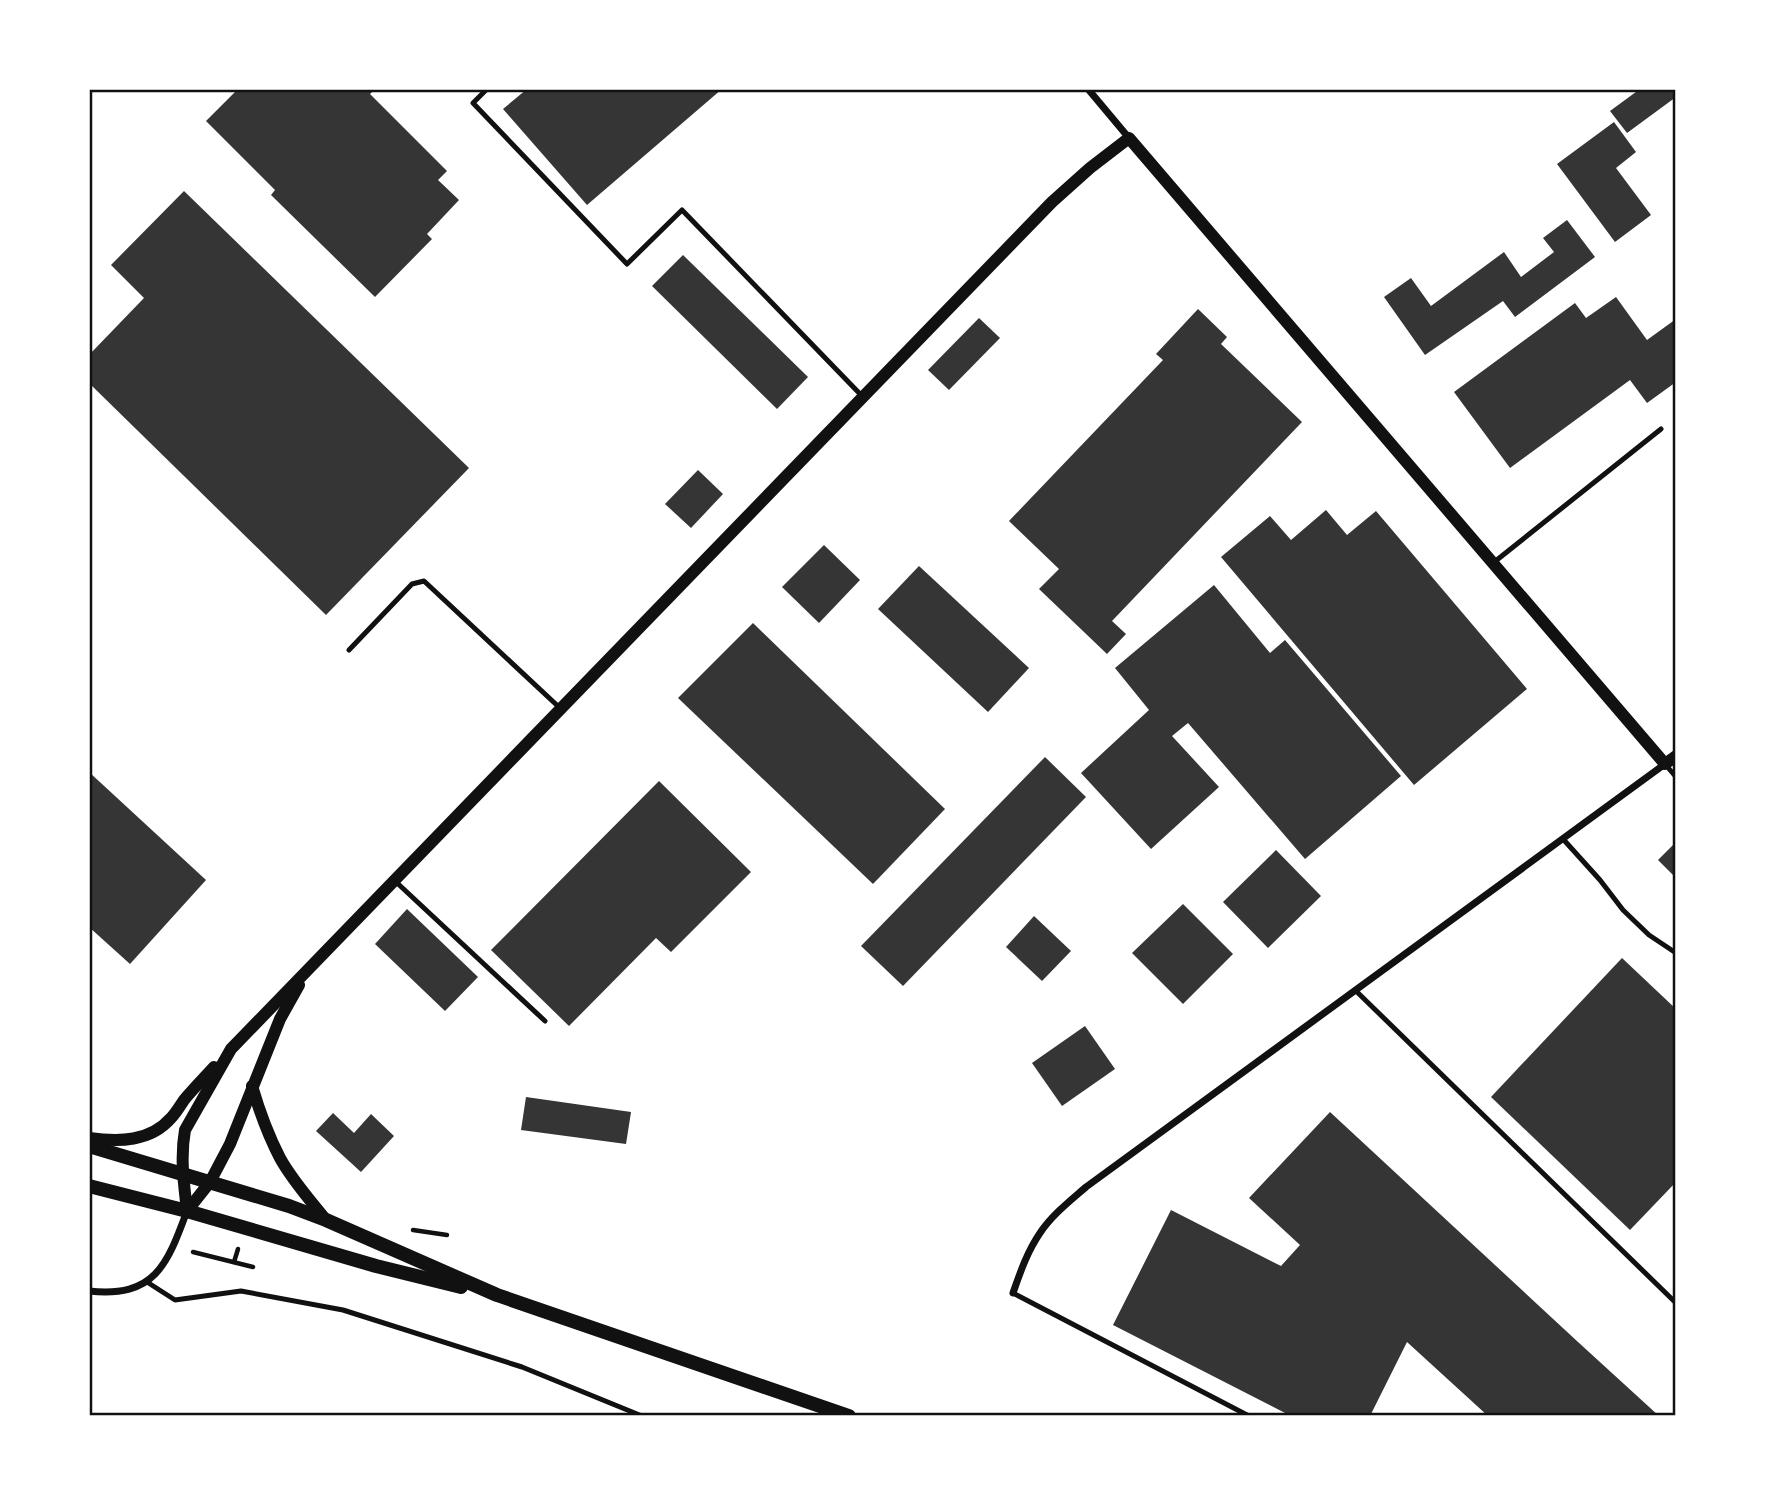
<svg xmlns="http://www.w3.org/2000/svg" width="1765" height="1505" viewBox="0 0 1765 1505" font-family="'Public Sans',sans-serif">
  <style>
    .building { fill: #353535 }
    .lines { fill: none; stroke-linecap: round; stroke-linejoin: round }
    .path { stroke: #111; stroke-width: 4.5 }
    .service { stroke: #111; stroke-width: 5 }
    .minor { stroke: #111; stroke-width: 7 }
    .tertiary { stroke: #111; stroke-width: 12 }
    .secondary { stroke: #111; stroke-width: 14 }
    .neatline { fill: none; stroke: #111; stroke-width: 2.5 }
  </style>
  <rect width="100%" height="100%" fill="#fff"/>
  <g class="building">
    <polygon points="238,89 372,89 373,91 370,94 447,171 438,180 459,200 427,234 432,239 375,297 271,195 275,190 206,121"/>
    <polygon points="527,89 722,89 587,205 503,109"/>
    <polygon points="1640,89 1676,89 1676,97 1627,133 1610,111"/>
    <polygon points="1614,122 1636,152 1616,168 1651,215 1615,242 1557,164"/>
    <polygon points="184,191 469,468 326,615 89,383 89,355 144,298 111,265"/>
    <polygon points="1567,220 1595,257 1515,317 1503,301 1425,355 1384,297 1411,278 1431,306 1504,252 1521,277 1554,252 1543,238"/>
    <polygon points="683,255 808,377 777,409 652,286"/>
    <polygon points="1616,297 1647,340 1676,319 1676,382 1647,403 1630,380 1510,468 1454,392 1575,303 1586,318"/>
    <polygon points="1198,309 1227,337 1221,344 1302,422 1112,621 1126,634 1107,654 1039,589 1059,569 1009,521 1163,360 1156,354"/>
    <polygon points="979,318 1000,338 949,390 928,370"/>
    <polygon points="698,470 723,494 691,528 665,504"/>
    <polygon points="1326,510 1347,535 1376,511 1527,689 1414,785 1221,557 1270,516 1291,540"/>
    <polygon points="824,545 860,580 819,623 782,587"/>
    <polygon points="919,566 1029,668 988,712 878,609"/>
    <polygon points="1214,585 1270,653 1285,640 1401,776 1305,859 1188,723 1172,736 1219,787 1151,849 1081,773 1149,710 1115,668"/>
    <polygon points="753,623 945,809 873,884 678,698"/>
    <polygon points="1045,757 1086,797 903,986 861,946"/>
    <polygon points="89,772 206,880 130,964 89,927"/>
    <polygon points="659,781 751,872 671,952 656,938 569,1026 491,950"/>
    <polygon points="1676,842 1676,878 1658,860"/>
    <polygon points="1276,850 1321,896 1268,948 1223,902"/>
    <polygon points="1183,904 1233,954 1183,1004 1132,953"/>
    <polygon points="407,909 478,977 445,1011 375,944"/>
    <polygon points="1034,916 1071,951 1042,981 1006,947"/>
    <polygon points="1622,958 1676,1009 1676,1182 1630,1230 1491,1097"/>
    <polygon points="1085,1026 1115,1069 1062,1106 1032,1063"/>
    <polygon points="526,1097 631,1112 626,1144 521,1130"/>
    <polygon points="1330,1112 1578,1342 1659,1416 1488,1416 1407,1342 1370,1416 1291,1416 1113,1325 1171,1210 1281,1266 1300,1245 1249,1198"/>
    <polygon points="333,1113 354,1133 371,1114 394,1136 361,1172 316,1131"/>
  </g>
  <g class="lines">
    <g class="path">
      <polyline points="413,1230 447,1235"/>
      <polyline points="193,1252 253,1267"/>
      <polyline points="234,1262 238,1249"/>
    </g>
    <g class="service">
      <polyline points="487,89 473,103 627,264 682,210 862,396"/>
      <polyline points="1493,563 1661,429"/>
      <polyline points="349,650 412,584 424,581 561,709"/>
      <polyline points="1665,764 1676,777"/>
      <polyline points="1563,839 1600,880 1623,910 1649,935 1676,953"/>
      <polyline points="395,881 545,1021"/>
      <polyline points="1355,990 1676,1303"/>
      <polyline points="147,1282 175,1300 241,1291 343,1310 522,1367 642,1416"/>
      <polyline points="1013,1293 1249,1416"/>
    </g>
    <g class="minor">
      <polyline points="1088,89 1129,138"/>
      <path d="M89,1291C155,1298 167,1265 187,1211"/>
      <path d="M1013,1293C1020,1273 1027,1252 1040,1233C1052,1215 1070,1201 1086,1187L1665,764"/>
    </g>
    <g class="tertiary">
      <path d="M252,1086C259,1110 268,1135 280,1158C292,1180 310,1200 326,1220"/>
      <path d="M89,1138C119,1142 150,1142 171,1118C176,1113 180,1106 184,1100C193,1089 204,1078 214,1067"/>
      <path d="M187,1211C184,1184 180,1158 185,1130L231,1049L1052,202L1090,168L1129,138L1665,764L1676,756"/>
      <polyline points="187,1211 210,1182 230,1144 280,1019 299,985"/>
    </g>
    <g class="secondary">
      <polyline points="89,1146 289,1206 326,1220 497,1295 849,1416"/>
      <polyline points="89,1186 187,1211 376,1266 461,1287"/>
    </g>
  </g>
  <rect width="1765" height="1505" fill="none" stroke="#ffffff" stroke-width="182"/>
  <rect x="91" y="91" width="1583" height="1323" class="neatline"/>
</svg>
